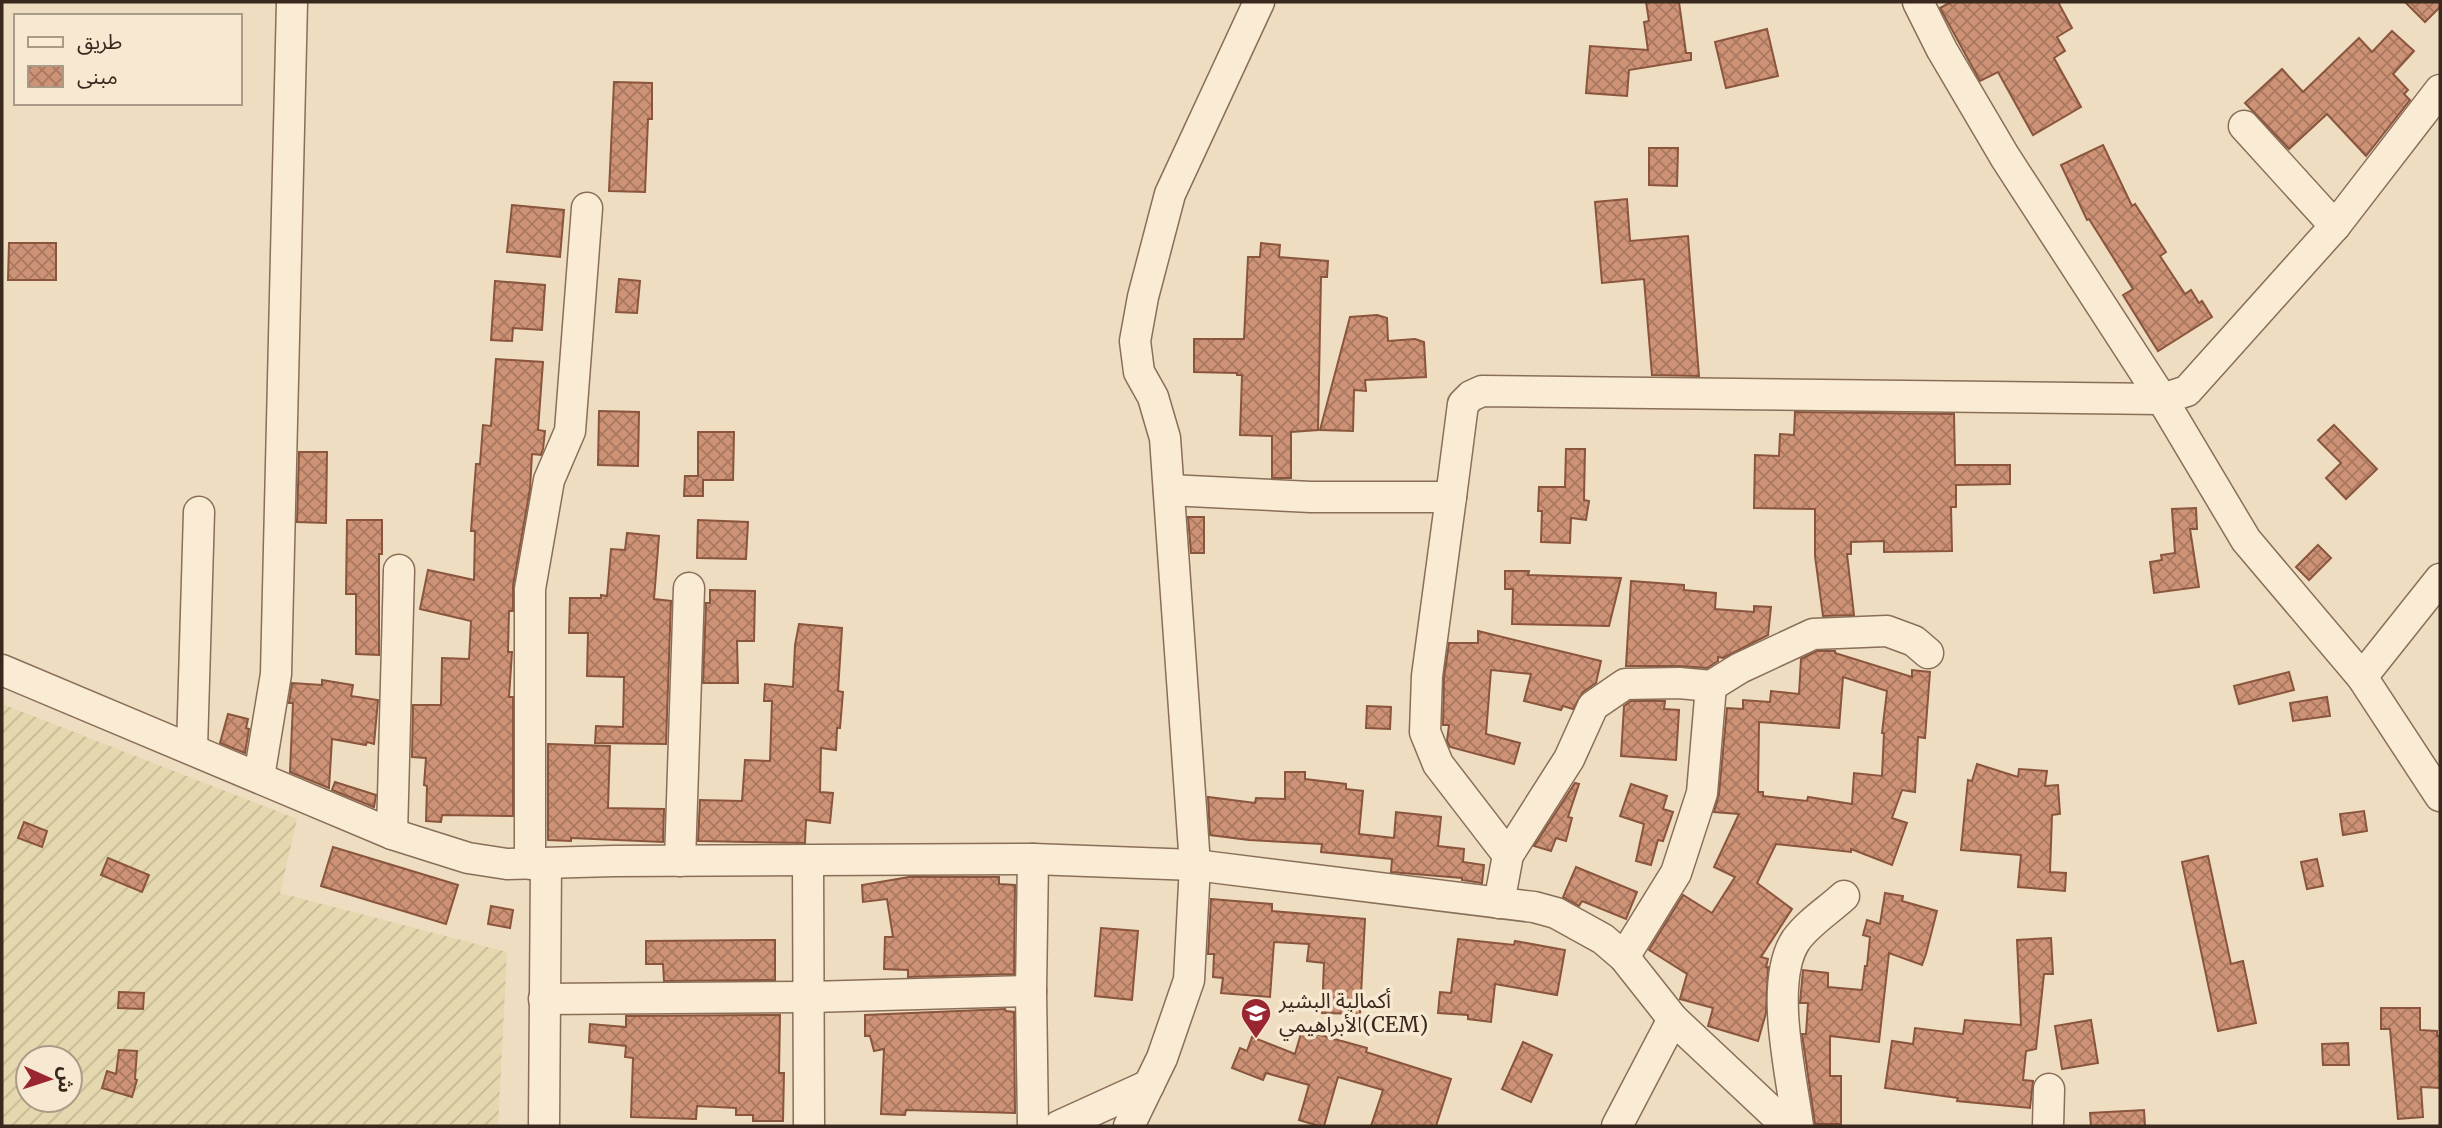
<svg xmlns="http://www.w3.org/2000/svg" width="2442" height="1128" viewBox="0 0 2442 1128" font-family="Merriweather,'Noto Sans Arabic',serif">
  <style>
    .farmland { fill: url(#farmland-furrows); fill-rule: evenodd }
    .building { fill: url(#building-cross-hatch); stroke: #89553d; stroke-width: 2; fill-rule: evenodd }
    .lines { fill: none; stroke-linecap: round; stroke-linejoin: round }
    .minor-casing { stroke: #896e58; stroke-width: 33 }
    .minor { stroke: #faebd4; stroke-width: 30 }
    .labels { text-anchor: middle; stroke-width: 7; stroke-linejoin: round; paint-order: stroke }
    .poi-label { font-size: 21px; fill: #38281d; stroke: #f6e8d1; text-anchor: start }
  </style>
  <defs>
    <pattern id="farmland-furrows" width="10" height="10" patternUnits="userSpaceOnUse" patternTransform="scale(1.75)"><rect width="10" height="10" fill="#e5d7ae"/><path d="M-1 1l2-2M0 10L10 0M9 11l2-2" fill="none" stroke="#c5b995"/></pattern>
    <pattern id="building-cross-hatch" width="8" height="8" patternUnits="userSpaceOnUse" patternTransform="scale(1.75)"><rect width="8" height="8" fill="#ce9376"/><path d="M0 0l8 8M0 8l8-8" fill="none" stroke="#a87860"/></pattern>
  </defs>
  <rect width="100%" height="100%" fill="#efddc1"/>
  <path class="farmland" d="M2,704L297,819L280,893L507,952L498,1126H2ZM28,1058H70V1100H28Z"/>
  <g class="building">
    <polygon points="1646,2 1679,2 1686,53 1691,53 1691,60 1629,70 1627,96 1586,93 1590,46 1648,50 1644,22 1649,21"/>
    <polygon points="1951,2 2058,2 2072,28 2057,37 2065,51 2054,58 2081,107 2033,135 1998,72 1980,81 1940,8"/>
    <polygon points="2405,2 2440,2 2440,7 2425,22"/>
    <polygon points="1767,29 1778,76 1726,88 1715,42"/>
    <polygon points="2392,31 2414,51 2393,74 2408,90 2404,94 2410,100 2366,156 2327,114 2289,149 2245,103 2282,69 2303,92 2359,38 2372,52"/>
    <polygon points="614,82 652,83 652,119 648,119 645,192 609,191"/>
    <polygon points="2103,145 2132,206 2135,204 2166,252 2160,256 2185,294 2191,290 2199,303 2202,301 2212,317 2158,351 2123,295 2133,289 2089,219 2087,220 2061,165"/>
    <polygon points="1649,148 1678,148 1677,186 1649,185"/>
    <polygon points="1627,199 1630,241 1688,236 1699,376 1652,375 1644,279 1602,283 1595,202"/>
    <polygon points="512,205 564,210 560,257 507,252"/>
    <polygon points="9,243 56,243 56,280 8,280"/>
    <polygon points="1261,243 1280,245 1279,257 1328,261 1327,277 1321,277 1318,430 1291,432 1291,478 1272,478 1272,436 1240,435 1242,375 1237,375 1237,373 1194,372 1194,339 1244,339 1248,257 1260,257"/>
    <polygon points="619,279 640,281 637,313 616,312"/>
    <polygon points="495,281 545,285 542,330 513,328 512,341 491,340"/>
    <polygon points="1377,315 1387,318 1388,341 1415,339 1424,342 1426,377 1365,380 1366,391 1354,390 1353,431 1320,430 1350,317"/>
    <polygon points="496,359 543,362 538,430 545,431 543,449 541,455 532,454 530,489 513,586 513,611 509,611 508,652 512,652 509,697 513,697 513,816 442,815 441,822 426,821 427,786 424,785 426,758 412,757 413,705 441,705 442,658 469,659 471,621 420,609 428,570 474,580 475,531 471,531 476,464 480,464 483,425 491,426"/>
    <polygon points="599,411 639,412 638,466 598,465"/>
    <polygon points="1795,412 1954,414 1955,465 2010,465 2010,484 1956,485 1956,507 1951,507 1952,551 1884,552 1884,541 1851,542 1851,554 1847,554 1854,615 1823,616 1815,556 1815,509 1754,508 1755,455 1779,456 1780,434 1794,435"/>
    <polygon points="2334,425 2377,469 2346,499 2326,478 2341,463 2318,440"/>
    <polygon points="698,432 734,432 733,480 703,480 703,496 684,496 685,476 698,476"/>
    <polygon points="1566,449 1585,449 1584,500 1589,501 1586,520 1571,518 1570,543 1541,542 1542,511 1538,511 1539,487 1565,487"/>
    <polygon points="299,452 327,452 326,523 297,522"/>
    <polygon points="2196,508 2197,529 2190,529 2199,587 2154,593 2150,562 2162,560 2161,555 2175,553 2172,509"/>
    <polygon points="1188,517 1204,517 1204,553 1191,553"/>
    <polygon points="347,520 382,520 382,554 379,554 379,655 356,654 356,594 346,594"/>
    <polygon points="698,520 748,522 746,559 697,558"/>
    <polygon points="627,533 659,536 654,599 671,601 666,744 595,743 596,726 623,727 624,677 587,676 588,633 569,633 570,598 601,598 601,595 607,596 611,549 625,550"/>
    <polygon points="2318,545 2331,558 2309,580 2296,567"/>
    <polygon points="1505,571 1529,571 1528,575 1621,578 1609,626 1512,624 1513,589 1505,589"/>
    <polygon points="1631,581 1684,585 1684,590 1716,593 1715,609 1754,612 1754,606 1771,607 1768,635 1723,658 1718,657 1718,661 1707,668 1679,666 1626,666"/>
    <polygon points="710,590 755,591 754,641 737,641 738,683 703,683 706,603 710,603"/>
    <polygon points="799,624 842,628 838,691 843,692 840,728 837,728 836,750 821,748 820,792 833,793 830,823 806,820 805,843 698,841 700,800 742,801 745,760 770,761 772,701 764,701 765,684 793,687 795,645"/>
    <polygon points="1478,631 1601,661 1596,683 1583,692 1573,709 1563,706 1561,710 1524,701 1531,674 1491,670 1486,734 1520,743 1514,764 1450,747 1447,741 1449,725 1443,725 1444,677 1449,643 1478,643"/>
    <path d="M1817,651H1835V653L1912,677V670L1930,672L1925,738L1918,737L1915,792L1902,790L1892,818L1907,823L1892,865L1851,849V852L1776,844L1757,883L1792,909L1761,957L1768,959L1766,967H1768L1766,1013L1758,1041L1708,1026L1713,1008L1680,999L1687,974L1649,950L1683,895L1712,913L1735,877L1714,867L1739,814L1714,812L1719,794L1727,708L1743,709V700L1770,702L1771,691L1799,694L1801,659ZM1843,677L1887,691L1882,733H1884L1882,776L1854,773L1852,804L1808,797L1807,801L1763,796V792H1758L1759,722L1839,728Z"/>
    <polygon points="2289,672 2294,690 2239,704 2234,686"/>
    <polygon points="322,680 353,685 351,696 378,700 374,744 367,742 366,745 332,739 329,788 290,772 293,703 289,703 292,683 322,685"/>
    <polygon points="2327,697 2330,716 2293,721 2290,703"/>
    <polygon points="1631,701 1665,701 1664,709 1679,710 1676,760 1621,756 1624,706"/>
    <polygon points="1367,706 1391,707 1390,729 1366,728"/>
    <polygon points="228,714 248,719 246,728 249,729 245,753 220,743"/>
    <polygon points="548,744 610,746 608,808 664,809 663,842 571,838 571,841 548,840"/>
    <polygon points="1977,764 2018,777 2019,769 2047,771 2045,786 2058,785 2060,814 2052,815 2050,872 2066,873 2065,891 2018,887 2021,855 1961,850 1968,780 1972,781"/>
    <polygon points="1285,772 1305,772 1305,779 1346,784 1346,789 1363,791 1359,834 1394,838 1396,812 1441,817 1438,846 1464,849 1463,862 1484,865 1482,883 1462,880 1462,878 1391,872 1392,859 1321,852 1322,844 1249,840 1210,835 1208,797 1255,803 1256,798 1285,799"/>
    <polygon points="335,782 376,795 374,807 332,790"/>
    <polygon points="1575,783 1579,784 1568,817 1572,818 1566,841 1556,838 1551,851 1534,846"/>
    <polygon points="1631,784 1667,796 1663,809 1673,812 1663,841 1658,840 1651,865 1636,861 1644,824 1620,816"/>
    <polygon points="2364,811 2367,831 2343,835 2340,814"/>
    <polygon points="24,822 47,831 42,847 18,838"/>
    <polygon points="333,847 458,885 446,924 321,886"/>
    <polygon points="2208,856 2231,964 2243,961 2256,1023 2218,1031 2182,862"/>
    <polygon points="108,858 149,875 142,892 101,875"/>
    <polygon points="2317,859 2323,886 2307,889 2301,862"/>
    <polygon points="1576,867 1637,892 1626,919 1582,901 1579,906 1563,897"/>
    <polygon points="909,877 999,877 999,884 1015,885 1014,974 908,977 908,970 884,969 885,937 893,937 887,899 863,902 862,885"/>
    <polygon points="1885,893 1903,896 1902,901 1937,911 1926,954 1922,965 1889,953 1879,1042 1830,1036 1830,1076 1841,1076 1841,1124 1815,1124 1802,1034 1806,1034 1808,1003 1800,1003 1803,970 1828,973 1828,987 1862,990 1865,966 1867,966 1870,937 1863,935 1867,920 1880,924"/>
    <polygon points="1211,899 1272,904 1272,911 1365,919 1360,1014 1322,1013 1324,963 1307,961 1309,944 1274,942 1270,997 1221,993 1223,978 1213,977 1214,954 1208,954"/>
    <polygon points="491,906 513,910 510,928 488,924"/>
    <polygon points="1101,928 1138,931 1132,1000 1095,996"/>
    <polygon points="2051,938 2053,974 2044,974 2036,1049 2026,1051 2023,1080 2033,1081 2030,1108 1957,1101 1958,1098 1885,1088 1892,1041 1913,1044 1915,1028 1963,1034 1965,1020 2021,1025 2017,940"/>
    <polygon points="1458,939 1514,945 1515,941 1565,950 1557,995 1495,984 1491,1022 1468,1019 1468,1015 1438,1013 1440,992 1451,993"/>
    <polygon points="775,940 775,980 664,981 663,964 646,964 646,941"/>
    <polygon points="119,992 144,993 143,1009 118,1008"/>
    <polygon points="2381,1008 2420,1008 2420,1030 2437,1031 2437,1036 2440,1036 2440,1088 2421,1087 2423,1117 2398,1119 2390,1029 2381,1029"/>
    <polygon points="1005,1009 1006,1011 1014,1012 1015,1113 906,1110 905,1115 881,1114 884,1049 874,1051 870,1036 865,1036 865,1015"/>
    <polygon points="780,1015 779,1073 784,1073 783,1121 753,1121 753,1115 736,1115 736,1108 697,1106 696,1119 631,1117 633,1058 625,1057 626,1046 589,1042 590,1024 626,1027 626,1016"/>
    <polygon points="2091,1020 2098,1063 2062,1069 2055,1026"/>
    <polygon points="1302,1030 1367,1048 1366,1052 1451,1079 1436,1126 1371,1126 1383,1090 1338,1077 1324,1126 1319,1126 1299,1120 1309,1085 1266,1073 1263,1080 1232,1068 1240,1048 1247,1051 1252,1037 1295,1054"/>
    <polygon points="1523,1042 1552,1055 1531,1102 1502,1089"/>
    <polygon points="2348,1043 2349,1065 2323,1065 2322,1044"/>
    <polygon points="119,1050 137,1051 135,1079 137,1080 132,1097 102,1088 107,1071 116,1074"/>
    <polygon points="2144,1110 2145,1126 2091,1126 2090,1113"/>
  </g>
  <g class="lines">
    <g class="minor-casing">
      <g id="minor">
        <polyline points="1918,2 1942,50 2005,157 2162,399 2246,540 2362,677 2440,796"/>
        <polyline points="2244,126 2335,226"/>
        <polyline points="1169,490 1311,497 1451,497 1463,404 1471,396 1482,391 2162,399 2187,391 2335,226 2440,90"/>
        <polyline points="1451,497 1427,676 1425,732 1438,764 1508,855"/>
        <polyline points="2,670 392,834 468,858 507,864 613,861 1033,859 1195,865 1534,907 1556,913 1603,939 1624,957 1673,1019 1787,1126"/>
        <polyline points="2362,677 2440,579"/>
        <polyline points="192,748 199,512"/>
        <polyline points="259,777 276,674 292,2"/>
        <polyline points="392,834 399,570"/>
        <polyline points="680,861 689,588"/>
        <polyline points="808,861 809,1126"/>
        <polyline points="530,864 530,589 549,480 570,431 587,208"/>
        <polyline points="1499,903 1508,855 1569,759 1593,706 1625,684 1679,683 1711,686"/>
        <polyline points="1624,957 1676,873 1702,793 1711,686 1740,668 1813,634 1887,631 1914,641 1928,653"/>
        <polyline points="544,999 810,997 1031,991"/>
        <polyline points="544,1126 546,864"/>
        <polyline points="1033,1126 1031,991 1033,859"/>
        <polyline points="1059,1126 1149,1085"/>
        <polyline points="1129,1126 1162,1058 1189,980 1195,865 1165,438 1153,397 1139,372 1135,341 1143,297 1170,194 1259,2"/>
        <polyline points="1617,1126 1673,1019"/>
        <path d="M1798,1126C1792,1078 1768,982 1796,940C1808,923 1829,910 1844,896"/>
        <polyline points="2048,1126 2049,1089"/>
      </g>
    </g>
    <use href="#minor" class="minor"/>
  </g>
  <defs>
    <g id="university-pin" transform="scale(1.575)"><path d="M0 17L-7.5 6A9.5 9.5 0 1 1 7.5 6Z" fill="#992631" stroke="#f6e8d1"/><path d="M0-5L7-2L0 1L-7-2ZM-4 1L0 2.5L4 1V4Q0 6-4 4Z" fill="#fff"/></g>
  </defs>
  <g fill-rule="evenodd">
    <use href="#university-pin" x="1256" y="1013"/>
  </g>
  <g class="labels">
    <g class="poi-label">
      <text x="1279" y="1008">أكمالية البشير<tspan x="1279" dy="24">الأبراهيمي(CEM)</tspan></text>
    </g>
  </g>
  <rect width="2442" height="1128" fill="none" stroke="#38281d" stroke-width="7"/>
  <rect x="14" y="14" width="228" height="91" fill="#f6e8d1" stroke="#aa9b89" stroke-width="2"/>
  <rect x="28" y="37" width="35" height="10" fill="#faebd4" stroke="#aa9b89" stroke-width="2"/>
  <text x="77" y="49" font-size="21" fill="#38281d">طريق</text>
  <rect x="28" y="66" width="35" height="21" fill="url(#building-cross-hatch)" stroke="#aa9b89" stroke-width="2"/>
  <text x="77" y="84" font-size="21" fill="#38281d">مبنى</text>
  <g transform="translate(49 1079) rotate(93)"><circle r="33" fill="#f6e8d1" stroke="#aa9b89" stroke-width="2"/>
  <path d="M0-5L12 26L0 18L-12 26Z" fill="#992631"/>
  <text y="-10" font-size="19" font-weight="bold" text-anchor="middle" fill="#38281d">ش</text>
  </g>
</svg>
